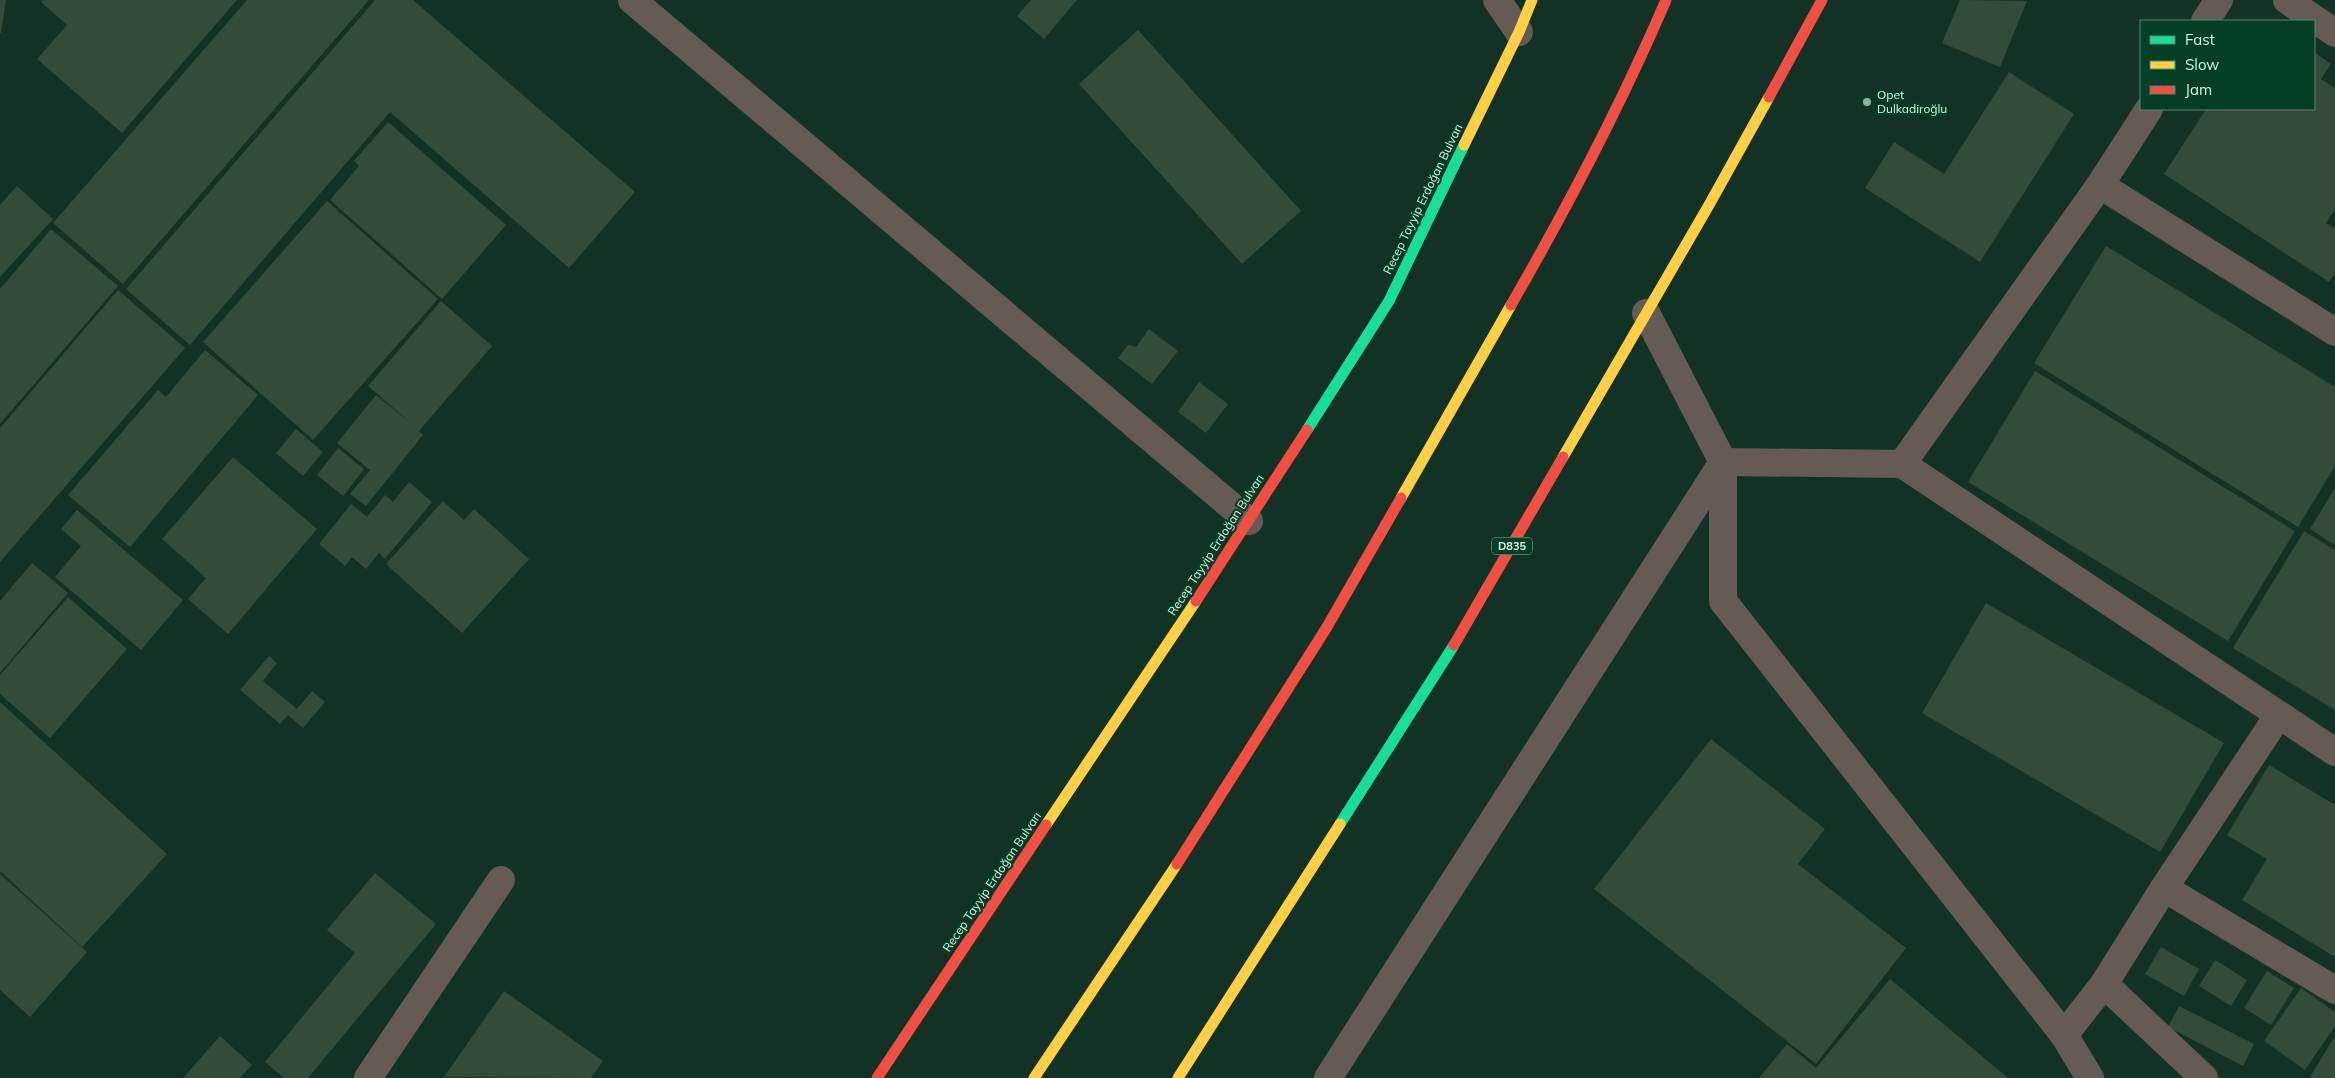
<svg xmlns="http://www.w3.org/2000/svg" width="2335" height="1078" viewBox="0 0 2335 1078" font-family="Mulish,sans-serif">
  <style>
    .building { fill: #334c39 }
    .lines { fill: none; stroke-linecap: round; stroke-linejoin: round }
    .street { stroke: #655b54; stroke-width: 28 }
    .fast { stroke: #16e098; stroke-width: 11 }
    .slow { stroke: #ffcf43; stroke-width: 11 }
    .jam { stroke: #f24e42; stroke-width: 11 }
    .poi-dot { fill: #8fb19e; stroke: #043f25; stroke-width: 2 }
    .labels { text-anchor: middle; stroke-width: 4.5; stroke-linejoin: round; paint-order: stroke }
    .shield { fill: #043f25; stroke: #95bea8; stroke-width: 1 }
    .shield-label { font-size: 11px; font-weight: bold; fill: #d3f5e0 }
    .poi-label { font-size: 12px; fill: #d3f5e0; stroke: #043f25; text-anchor: start }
    .street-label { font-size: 12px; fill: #d3f5e0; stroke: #043f25 }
  </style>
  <rect width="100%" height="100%" fill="#113224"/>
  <g class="building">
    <polygon points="0,0 6,0 1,33 0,33"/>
    <polygon points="43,0 237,0 122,133 37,59 67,25 41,2"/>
    <polygon points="247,0 369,0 123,284 53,223"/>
    <polygon points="375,0 413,0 635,192 569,268 390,112 190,345 126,289"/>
    <polygon points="1031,0 1077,0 1044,39 1017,16"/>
    <polygon points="1960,0 2027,1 2000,67 1942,43"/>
    <polygon points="1138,30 1301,211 1242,264 1079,84"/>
    <polygon points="2314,52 2331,64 2321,79 2335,88 2335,209 2326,223 2335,228 2335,273 2329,282 2164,174 2206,109 2314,109"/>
    <polygon points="2009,72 2074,114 1980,262 1865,188 1894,142 1944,174"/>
    <polygon points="388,122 506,225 442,299 330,200 359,166 354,161"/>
    <polygon points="17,186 53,219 0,277 0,205"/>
    <polygon points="327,201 438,299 313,440 203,342"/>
    <polygon points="51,229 118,286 0,424 0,289"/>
    <polygon points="2106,246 2335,387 2335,466 2298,527 2034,363"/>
    <polygon points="118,290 185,348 0,562 0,428"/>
    <polygon points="441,301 492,346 419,431 423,435 366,506 350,494 370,470 337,443 376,395 414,426 368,386"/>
    <polygon points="1149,329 1178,351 1152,384 1118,358 1128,345 1136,347"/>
    <polygon points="205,350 258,395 130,547 68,495 158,390 166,397"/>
    <polygon points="2035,371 2295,531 2228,641 1968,482"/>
    <polygon points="1199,382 1228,404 1206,433 1178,412"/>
    <polygon points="296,429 323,452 303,476 276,453"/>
    <polygon points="338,448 364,469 343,496 317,475"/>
    <polygon points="233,457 317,529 228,634 188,599 206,578 162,539"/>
    <polygon points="409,482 432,502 385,559 379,553 366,569 352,557 345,566 319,544 351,504 367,517 385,495 393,502"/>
    <polygon points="2335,488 2335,545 2310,529"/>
    <polygon points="443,501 464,520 474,509 529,559 462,633 386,564"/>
    <polygon points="77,510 183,600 141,650 55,577 81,546 61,529"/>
    <polygon points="2304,531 2335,550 2335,710 2233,648"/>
    <polygon points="32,563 68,593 0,673 0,601"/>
    <polygon points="68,597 127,649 50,738 0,694 0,675"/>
    <polygon points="1986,603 2224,743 2160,852 1922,713"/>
    <polygon points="269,656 277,663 263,681 297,709 312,691 325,702 303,728 288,715 280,724 240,690"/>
    <polygon points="0,702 167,854 82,947 0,871"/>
    <polygon points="1711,739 1825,829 1798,864 1906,948 1816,1064 1594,889"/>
    <polygon points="2269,765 2335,805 2335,957 2242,900 2267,859 2227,835"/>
    <polygon points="375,873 436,924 308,1078 284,1078 265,1062 355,953 327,930"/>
    <polygon points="0,874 87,952 30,1017 0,990"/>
    <polygon points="2161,947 2199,969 2184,996 2145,974"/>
    <polygon points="2215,960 2247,980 2231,1006 2199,986"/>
    <polygon points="2267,971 2294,988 2271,1025 2244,1008"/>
    <polygon points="1890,979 2008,1078 1759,1078 1787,1044 1816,1068"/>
    <polygon points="2301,988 2335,1012 2335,1026 2305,1070 2264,1041"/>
    <polygon points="504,991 603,1061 591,1078 444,1077"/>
    <polygon points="2179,1006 2254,1044 2243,1066 2168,1027"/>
    <polygon points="220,1036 252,1065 240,1078 183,1078"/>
    <polygon points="2335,1036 2335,1078 2312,1078 2310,1077"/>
  </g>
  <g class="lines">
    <g class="street">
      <polyline points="632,0 1249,521"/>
      <polyline points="1497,0 1519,32"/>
      <polyline points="2287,0 2335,33"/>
      <polyline points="2205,21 2219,0"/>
      <polyline points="2100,185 2335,332"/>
      <polyline points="1646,313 1723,462 1723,601 2064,1035 2090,1078"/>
      <polyline points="1723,462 1902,464 2100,185 2149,109"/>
      <polyline points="1902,464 2335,752"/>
      <polyline points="2164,888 2335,990"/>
      <polyline points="2104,984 2204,1078"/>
      <polyline points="2064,1035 2104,984 2164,888 2278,716"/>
      <polyline points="368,1078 501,880"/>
      <polyline points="1328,1078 1723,462"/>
    </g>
    <g class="fast">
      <polyline points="1307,430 1389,301 1464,145"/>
      <polyline points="1340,824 1454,645"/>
    </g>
    <g class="slow">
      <polyline points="1464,145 1519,32 1532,0"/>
      <polyline points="1563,457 1709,205 1769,97"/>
      <polyline points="1401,498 1511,305"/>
      <polyline points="1046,825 1196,601"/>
      <polyline points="1034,1078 1177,864"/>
      <polyline points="1178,1078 1340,824"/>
    </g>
    <g class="jam">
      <polyline points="1769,97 1822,0"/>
      <path d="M1511,305C1568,206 1621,105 1666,0"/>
      <polyline points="1196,601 1307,430"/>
      <polyline points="1454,645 1563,457"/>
      <polyline points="1177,864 1327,627 1401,498"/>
      <polyline points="877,1078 1046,825"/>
    </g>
  </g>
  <circle class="poi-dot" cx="1867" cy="102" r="5"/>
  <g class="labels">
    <rect class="shield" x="1492" y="537.5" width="40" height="17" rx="4"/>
    <g class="shield-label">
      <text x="1512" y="550">D835</text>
    </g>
    <g class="poi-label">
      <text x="1877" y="99">Opet<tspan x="1877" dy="14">Dulkadiroğlu</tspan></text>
    </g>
    <g class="street-label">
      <text transform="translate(1423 199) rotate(-64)" y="4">Recep Tayyip Erdoğan Bulvarı</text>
      <text transform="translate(1216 545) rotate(-57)" y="4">Recep Tayyip Erdoğan Bulvarı</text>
      <text transform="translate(992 882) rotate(-56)" y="4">Recep Tayyip Erdoğan Bulvarı</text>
    </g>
  </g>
  <rect x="2140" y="20" width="175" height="90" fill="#043f25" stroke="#578870"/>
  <rect x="2150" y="36" width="25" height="8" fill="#16e098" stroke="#578870"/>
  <text x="2185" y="45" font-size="15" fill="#d3f5e0">Fast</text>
  <rect x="2150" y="61" width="25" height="8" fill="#ffcf43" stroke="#578870"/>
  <text x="2185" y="70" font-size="15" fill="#d3f5e0">Slow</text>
  <rect x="2150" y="86" width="25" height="8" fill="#f24e42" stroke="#578870"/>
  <text x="2185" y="95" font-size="15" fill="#d3f5e0">Jam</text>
</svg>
